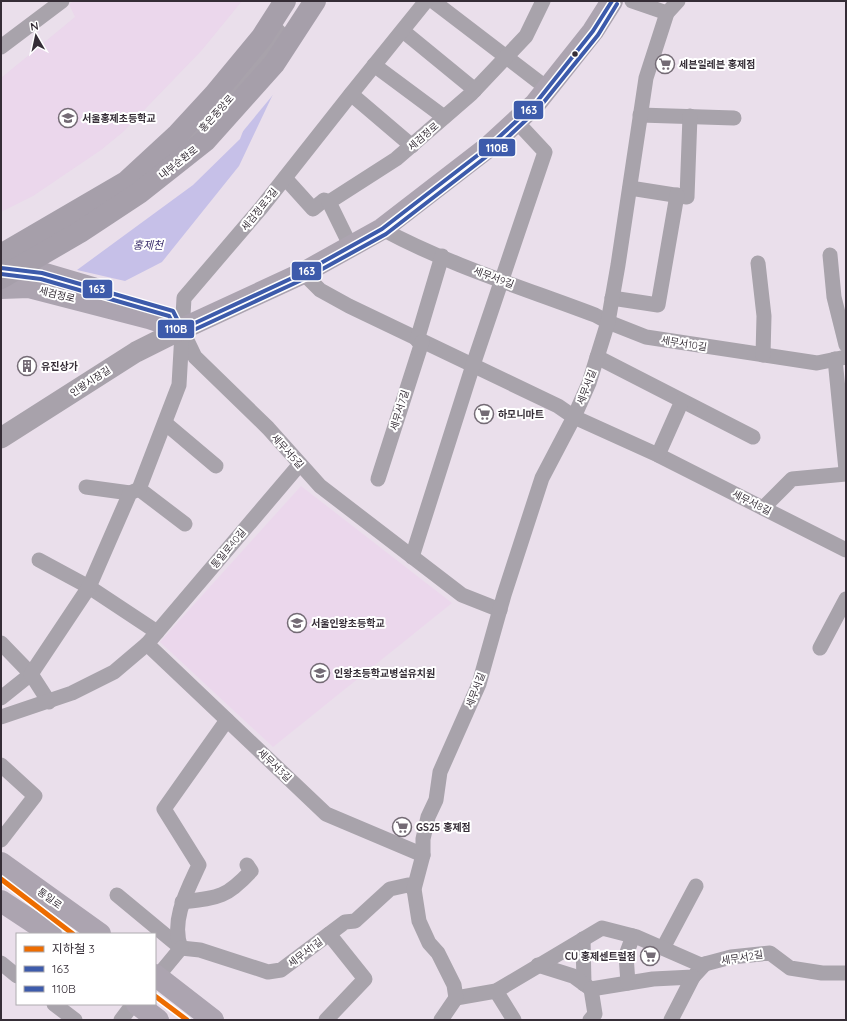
<svg xmlns="http://www.w3.org/2000/svg" width="847" height="1021" viewBox="0 0 847 1021" font-family="Quicksand,'Noto Sans KR',sans-serif">
  <style>
    .built { fill: #ebd7ec }
    .water { fill: #c6c0e8 }
    .pier { fill: #eadfeb }
    .lines { fill: none; stroke-linecap: round; stroke-linejoin: round }
    .street { stroke: #a8a3ab; stroke-width: 15 }
    .secondary { stroke: #a8a2ab; stroke-width: 21 }
    .primary { stroke: #aca4b0; stroke-width: 22 }
    .highway { stroke: #a69faa; stroke-width: 22 }
    .highway-bridge { stroke: #a69faa; stroke-width: 22 }
    .bus-1-casing { stroke: #fff; stroke-width: 7 }
    .bus-2-casing { stroke: #fff; stroke-width: 7 }
    .bus-1 { stroke: #3d5bab; stroke-width: 4 }
    .bus-2 { stroke: #3d5bab; stroke-width: 4 }
    .metro-1-casing { stroke: #fff; stroke-width: 8 }
    .metro-1 { stroke: #ed6c00; stroke-width: 5 }
    .bus-dot { fill: #352d36; stroke: #fff; stroke-width: 1.5 }
    .labels { text-anchor: middle; stroke-width: 4; stroke-linejoin: round; paint-order: stroke }
    .poi-label { font-size: 10px; font-weight: bold; fill: #352d36; stroke: #fff; text-anchor: start }
    .street-label { font-size: 10px; fill: #352d36; stroke: #fff }
    .water-label { font-size: 11px; font-style: italic; fill: #3b2f6d; stroke: #fff }
    .line-badge { stroke: #fff; stroke-width: 1.5 }
    .badge-label { font-size: 11px; text-anchor: middle; font-weight: bold; fill: #fff }
  </style>
  <rect width="100%" height="100%" fill="#eadfeb"/>
  <g class="built">
    <polygon points="74,1 242,1 202,50 123,132 101,150 33,196 1,212 1,78 75,17 69,4"/>
    <polygon points="301,486 452,603 273,747 160,642"/>
  </g>
  <polygon class="water" points="302,33 239,166 162,262 125,281 77,270 193,185 240,139 271,58"/>
  <polygon class="pier" points="290,1 320,1 277,90 239,136"/>
  <g class="lines">
    <g class="street">
      <polyline points="433,1 548,89"/>
      <polyline points="632,1 667,13"/>
      <polyline points="403,31 475,90"/>
      <polyline points="1,47 62,1"/>
      <polyline points="374,65 444,117"/>
      <polyline points="351,94 412,146"/>
      <polyline points="640,115 734,118"/>
      <polyline points="285,178 313,209 324,200 329,202"/>
      <polyline points="630,188 687,197 690,116"/>
      <path d="M382,229C449,265 524,288 595,315L608,322L646,337L817,363L846,357"/>
      <polyline points="351,247 329,202 396,159 471,94 526,36 543,1"/>
      <polyline points="830,255 834,297 846,345"/>
      <polyline points="758,263 764,316 763,355"/>
      <polyline points="303,273 320,290 349,306 558,406 574,417 658,455 846,550"/>
      <polyline points="612,298 658,305 677,195"/>
      <polyline points="182,330 195,357 268,428 320,486 462,595 500,610"/>
      <polyline points="417,340 442,256"/>
      <polyline points="597,357 753,437"/>
      <polyline points="835,359 846,470"/>
      <polyline points="165,423 216,466"/>
      <polyline points="658,455 682,401"/>
      <polyline points="378,479 422,342"/>
      <polyline points="86,487 130,493"/>
      <polyline points="139,489 185,524"/>
      <polyline points="763,508 792,479 846,474"/>
      <polyline points="412,557 473,365 545,152 517,122"/>
      <polyline points="39,560 89,587 157,632"/>
      <polyline points="1,643 31,674 1,698"/>
      <polyline points="147,644 326,814 423,855"/>
      <polyline points="820,648 846,599"/>
      <polyline points="49,702 31,674 89,587 130,493 139,489 179,385 184,298 261,208 351,94 426,1"/>
      <polyline points="1,717 72,693 114,672 147,644 300,464"/>
      <polyline points="1,765 35,796 1,840"/>
      <polyline points="117,895 181,948 200,950 268,972 281,970 345,922 355,921 390,889 408,885 414,889"/>
      <path d="M182,902C218,898 226,898 251,871L247,865"/>
      <polyline points="583,939 584,984"/>
      <path d="M181,948C170,921 188,889 199,865L164,809L227,720"/>
      <polyline points="663,948 696,886"/>
      <polyline points="1,963 17,976"/>
      <polyline points="538,965 573,976 591,989 653,979 693,977 705,964"/>
      <polyline points="157,977 181,948"/>
      <polyline points="628,983 626,955 633,936"/>
      <polyline points="496,991 514,1020"/>
      <polyline points="456,998 496,991 602,928 637,937 701,965 731,957 770,953 790,968 822,973 846,973"/>
      <polyline points="54,1004 75,1020"/>
      <polyline points="121,1020 133,1004"/>
      <polyline points="326,1020 365,979 329,934"/>
      <polyline points="441,1020 456,998 454,985 438,953 429,943 419,921 414,889 423,855 423,839 428,817 436,800 440,772 479,684 504,595 542,478 574,417 589,383 608,322 618,265 646,78 667,13 678,1"/>
      <polyline points="590,1020 595,1014 591,989"/>
      <polyline points="671,1020 693,977"/>
    </g>
    <g class="secondary">
      <polyline points="178,152 241,84 276,33"/>
      <polyline points="1,438 136,352 182,329"/>
    </g>
    <g class="primary">
      <polyline points="4,268 42,273 93,288"/>
      <polyline points="1,288 29,287 149,318 182,329 303,273 382,229 487,148 535,104 593,31 612,1"/>
      <polyline points="1,863 100,934"/>
      <polyline points="1,901 51,934"/>
      <polyline points="155,975 213,1020"/>
      <polyline points="137,1004 158,1020"/>
    </g>
    <polyline class="highway" points="1,255 126,182 178,134 214,95 262,37 285,1"/>
    <polyline class="highway-bridge" points="1,278 80,232 139,193 206,140 274,64 315,1"/>
    <g class="bus-1-casing">
      <g id="bus-1">
        <polyline points="1,268 42,273 173,311 182,329"/>
        <polyline points="182,329 303,273 382,229 487,148 535,104 593,31 612,1"/>
      </g>
    </g>
    <g class="bus-2-casing">
      <polyline id="bus-2" points="1,274 41,279 169,316 178,333 185,334 306,278 386,234 491,153 539,108 598,35 617,4"/>
    </g>
    <use href="#bus-1" class="bus-1"/>
    <use href="#bus-2" class="bus-2"/>
    <g class="metro-1-casing">
      <g id="metro-1">
        <polyline points="1,879 73,934"/>
        <polyline points="155,996 187,1020"/>
      </g>
    </g>
    <use href="#metro-1" class="metro-1"/>
  </g>
  <defs>
    <g id="supermarket-ring" transform="scale(1)"><circle r="9.5" fill="#fff" stroke="#746b75" stroke-width="1.5"/><path d="M-6-5.5h2.5l.6 2H6L4.5 2H-2.5L-4.4-4H-6ZM-1.5 3.2a1.3 1.3 0 1 0 .1 0ZM3 3.2a1.3 1.3 0 1 0 .1 0Z" fill="#746b75"/></g>
    <g id="school-ring" transform="scale(1)"><circle r="9.5" fill="#fff" stroke="#746b75" stroke-width="1.5"/><path d="M0-5L7-2L0 1L-7-2ZM-4 1L0 2.5L4 1V4Q0 6-4 4Z" fill="#746b75"/></g>
    <g id="building-ring" transform="scale(1)"><circle r="9.5" fill="#fff" stroke="#746b75" stroke-width="1.5"/><path d="M-4-6H4V6H1V3H-1V6H-4ZM-2.5-4.3h1.7v1.8h-1.7ZM.8-4.3h1.7v1.8H.8ZM-2.5-1h1.7V.8h-1.7ZM.8-1h1.7V.8H.8Z" fill="#746b75"/></g>
  </defs>
  <g fill-rule="evenodd">
    <use href="#supermarket-ring" x="665" y="64"/>
    <use href="#school-ring" x="68" y="118"/>
    <use href="#building-ring" x="27" y="366"/>
    <use href="#supermarket-ring" x="484" y="414"/>
    <use href="#school-ring" x="297" y="623"/>
    <use href="#school-ring" x="320" y="673"/>
    <use href="#supermarket-ring" x="402" y="827"/>
    <use href="#supermarket-ring" x="650" y="956"/>
  </g>
  <circle class="bus-dot" cx="575" cy="54" r="3.5"/>
  <g class="labels">
    <g class="poi-label">
      <text x="679" y="68">세븐일레븐 홍제점</text>
      <text x="82" y="122">서울홍제초등학교</text>
      <text x="41" y="370">유진상가</text>
      <text x="498" y="418">하모니마트</text>
      <text x="311" y="627">서울인왕초등학교</text>
      <text x="334" y="677">인왕초등학교병설유치원</text>
      <text x="416" y="831">GS25 홍제점</text>
      <text x="636" y="960" text-anchor="end">CU 홍제센트럴점</text>
    </g>
    <g class="street-label">
      <text transform="translate(216 113) rotate(-48)" y="4">홍은중앙로</text>
      <text transform="translate(423 136) rotate(-41)" y="4">세검정로</text>
      <text transform="translate(178 162) rotate(-38)" y="4">내부순환로</text>
      <text transform="translate(259 209) rotate(-51)" y="4">세검정로3길</text>
      <text transform="translate(494 277) rotate(21)" y="4">세무서9길</text>
      <text transform="translate(57 294) rotate(14)" y="4">세검정로</text>
      <text transform="translate(684 343) rotate(9)" y="4">세무서10길</text>
      <text transform="translate(90 381) rotate(-33)" y="4">인왕시장길</text>
      <text transform="translate(586 387) rotate(-69)" y="4">세무서길</text>
      <text transform="translate(399 410) rotate(-73)" y="4">세무서7길</text>
      <text transform="translate(288 451) rotate(48)" y="4">세무서5길</text>
      <text transform="translate(752 502) rotate(27)" y="4">세무서8길</text>
      <text transform="translate(228 548) rotate(-50)" y="4">통일로40길</text>
      <text transform="translate(475 690) rotate(-69)" y="4">세무서길</text>
      <text transform="translate(275 765) rotate(44)" y="4">세무서3길</text>
      <text transform="translate(50 898) rotate(36)" y="4">통일로</text>
      <text transform="translate(305 952) rotate(-37)" y="4">세무서1길</text>
      <text transform="translate(742 957) rotate(-9)" y="4">세무서2길</text>
    </g>
    <g class="water-label">
      <text x="148" y="249">홍제천</text>
    </g>
  </g>
  <g class="line-badge">
    <rect x="513" y="100" width="31" height="20" rx="4" fill="#3d5bab"/>
    <rect x="478" y="138" width="38" height="19" rx="4" fill="#3d5bab"/>
    <rect x="291" y="261" width="31" height="20" rx="4" fill="#3d5bab"/>
    <rect x="82" y="279" width="31" height="20" rx="4" fill="#3d5bab"/>
    <rect x="157" y="319" width="38" height="20" rx="4" fill="#3d5bab"/>
  </g>
  <g class="badge-label">
    <text x="529" y="114">163</text>
    <text x="497" y="152">110B</text>
    <text x="307" y="275">163</text>
    <text x="97" y="293">163</text>
    <text x="176" y="333">110B</text>
  </g>
  <rect width="847" height="1021" fill="none" stroke="#352d36" stroke-width="4"/>
  <rect x="16" y="933" width="140" height="72" fill="#ffffff" stroke="#aeabaf"/>
  <rect x="24" y="946" width="20" height="6" fill="#ed6c00" stroke="#aeabaf"/>
  <text x="52" y="953" font-size="12" fill="#352d36">지하철 3</text>
  <rect x="24" y="966" width="20" height="6" fill="#3d5bab" stroke="#aeabaf"/>
  <text x="52" y="973" font-size="12" fill="#352d36">163</text>
  <rect x="24" y="986" width="20" height="6" fill="#3d5bab" stroke="#aeabaf"/>
  <text x="52" y="993" font-size="12" fill="#352d36">110B</text>
  <g transform="translate(36 36) rotate(351)" stroke="#ffffff" stroke-width="3" paint-order="stroke">
  <path d="M0-3L7 15L0 10L-7 15Z" fill="#352d36"/>
  <text y="-6" font-size="11" font-weight="bold" text-anchor="middle" fill="#352d36">N</text>
  </g>
</svg>
